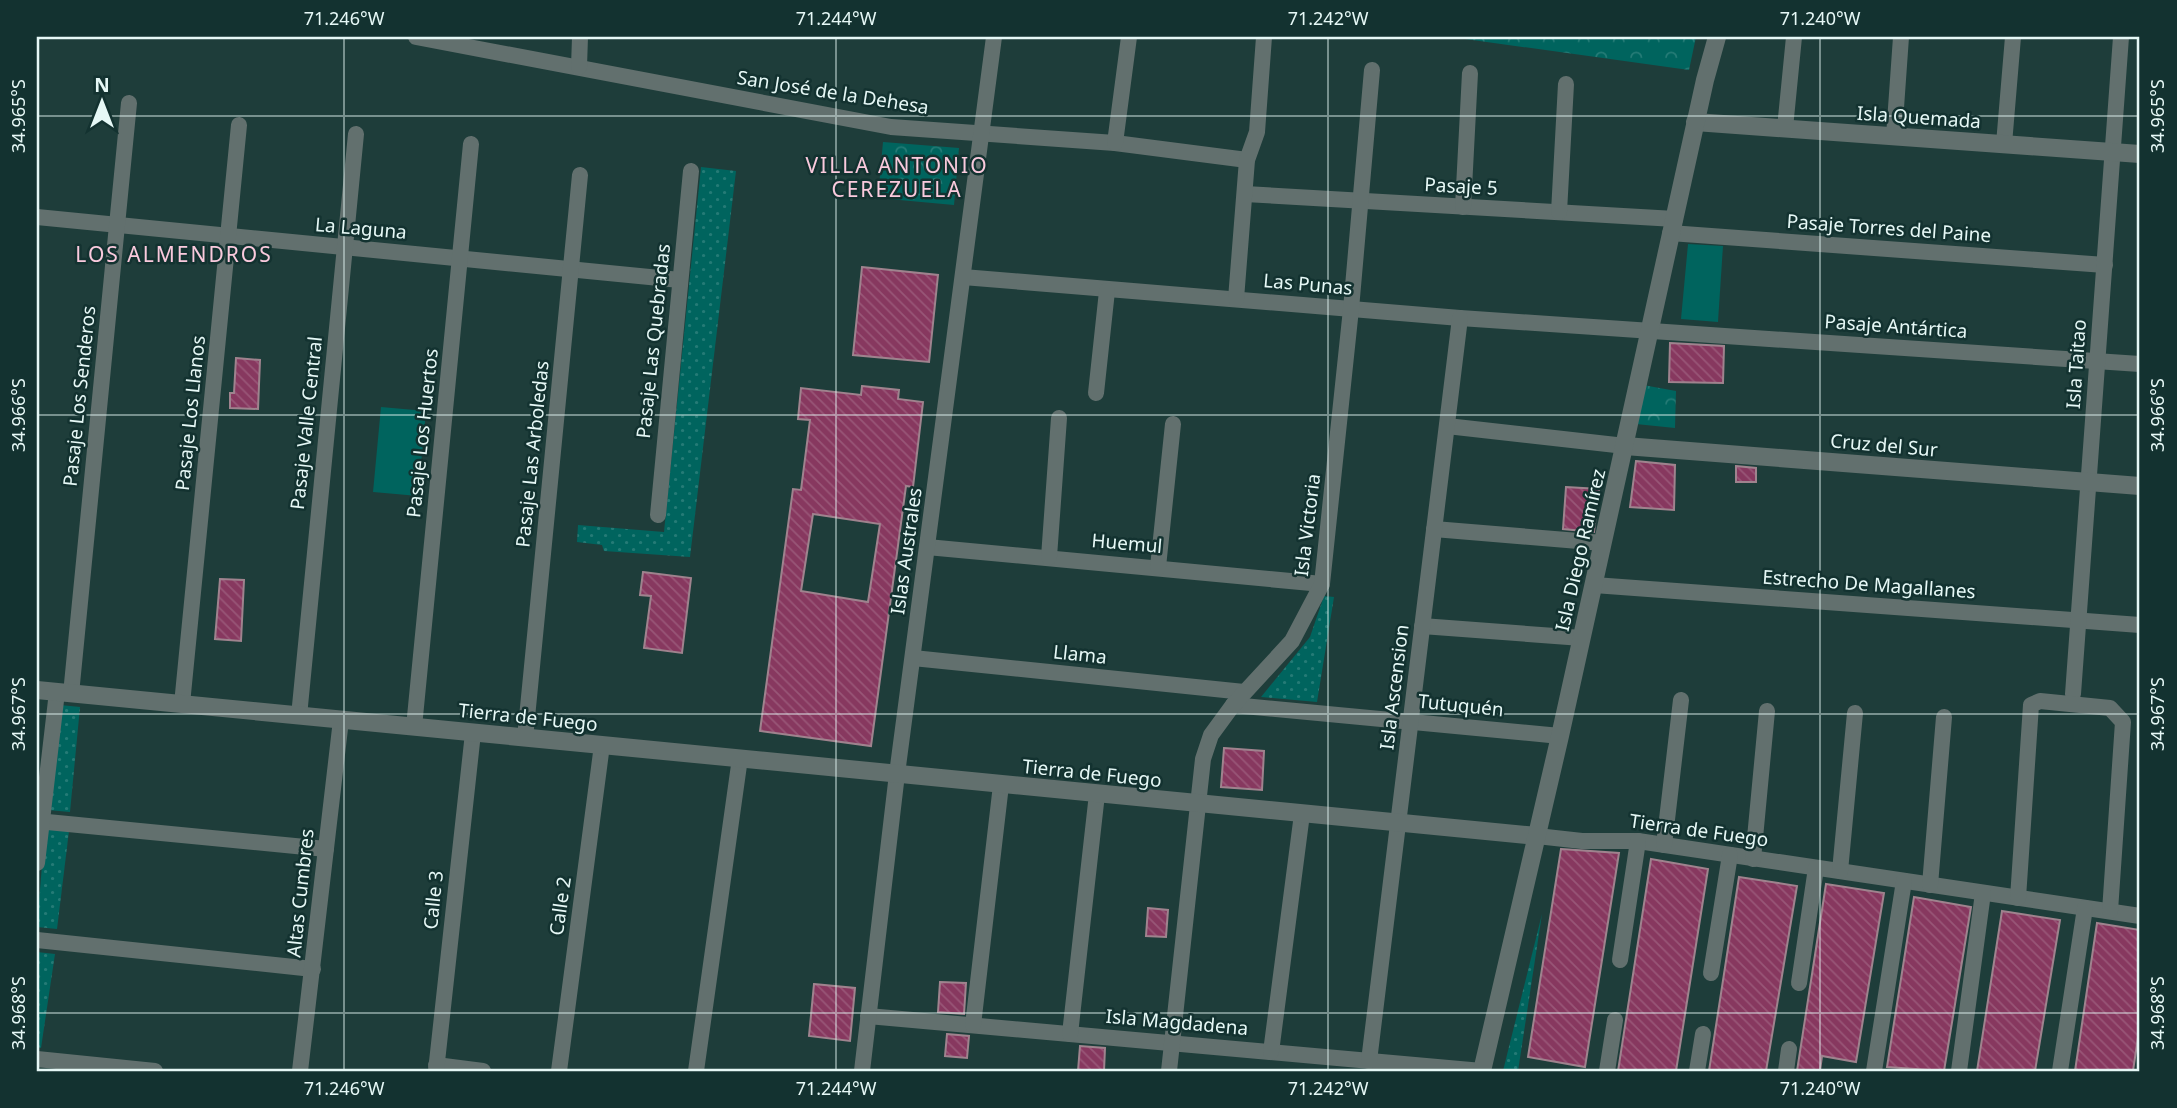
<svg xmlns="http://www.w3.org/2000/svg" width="2177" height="1108" viewBox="0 0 2177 1108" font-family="'Noto Sans',sans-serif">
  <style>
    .grass { fill: url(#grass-dots) }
    .park { fill: url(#park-crowns) }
    .garden { fill: #00645e }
    .building { fill: url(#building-back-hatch); stroke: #9f838e; stroke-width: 2; fill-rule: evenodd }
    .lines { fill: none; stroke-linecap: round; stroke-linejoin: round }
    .minor { stroke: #62706e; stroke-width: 16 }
    .tertiary { stroke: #62706e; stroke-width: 18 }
    .ticks { fill: none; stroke: #e6f8f6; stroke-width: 2; stroke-opacity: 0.45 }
    .labels { text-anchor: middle; stroke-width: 5; stroke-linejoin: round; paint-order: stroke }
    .street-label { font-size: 19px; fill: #e6f8f6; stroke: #133230 }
    .neighbourhood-label { font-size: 21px; letter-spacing: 2px; fill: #facadd; stroke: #133230 }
    .neatline { fill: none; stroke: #e6f8f6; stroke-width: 2.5 }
    .ticks-label { font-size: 18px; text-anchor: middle; fill: #e6f8f6 }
  </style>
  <defs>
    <pattern id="grass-dots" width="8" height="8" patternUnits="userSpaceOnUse" patternTransform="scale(1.75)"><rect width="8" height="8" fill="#00645e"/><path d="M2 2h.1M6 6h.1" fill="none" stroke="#257b76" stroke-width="1.8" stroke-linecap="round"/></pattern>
    <pattern id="park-crowns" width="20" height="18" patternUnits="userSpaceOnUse" patternTransform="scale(1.75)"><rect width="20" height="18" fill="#00645e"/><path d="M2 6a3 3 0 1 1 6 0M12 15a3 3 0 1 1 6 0" fill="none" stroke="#257b76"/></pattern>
    <pattern id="building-back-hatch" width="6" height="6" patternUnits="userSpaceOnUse" patternTransform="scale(1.75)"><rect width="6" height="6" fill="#87385f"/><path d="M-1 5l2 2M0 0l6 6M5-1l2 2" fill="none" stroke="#985677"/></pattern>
  </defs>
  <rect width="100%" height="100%" fill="#1e3d3a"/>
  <g class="grass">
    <polygon points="701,167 736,171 690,557 604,551 602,545 577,542 578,525 664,532"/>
    <polygon points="1324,596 1334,597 1317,702 1261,697 1310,637"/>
    <polygon points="60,705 80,707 70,812 48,810"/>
    <polygon points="45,828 69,831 57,929 37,927"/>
    <polygon points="1542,914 1518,1071 1503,1071"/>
    <polygon points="37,952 55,954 41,1048 37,1047"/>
  </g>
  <g class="park">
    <polygon points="1451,37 1696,37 1689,70"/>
    <polygon points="883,142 959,148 954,205 878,198"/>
    <polygon points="1643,385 1676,391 1675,428 1636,424"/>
  </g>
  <g class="garden">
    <polygon points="1688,244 1723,246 1718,322 1681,319"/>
    <polygon points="381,407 426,411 418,496 373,492"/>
  </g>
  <g class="building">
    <polygon points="862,267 938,275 929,362 853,355"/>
    <polygon points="1670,343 1724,346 1723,383 1669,382"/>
    <polygon points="236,358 260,360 258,409 230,408 230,393 234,393"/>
    <path d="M862,386L899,390L898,399L923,402L913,487L906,486L871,746L760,731L793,489L801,490L810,420L798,419L801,388L861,395ZM813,514L880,524L868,602L801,591Z"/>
    <polygon points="1636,461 1675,465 1674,510 1630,507"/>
    <polygon points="1736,466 1756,468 1756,482 1736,482"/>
    <polygon points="1566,487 1599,489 1594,532 1563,529"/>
    <polygon points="643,572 691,578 682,653 644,648 651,596 640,595"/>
    <polygon points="220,579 244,580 241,641 215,639"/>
    <polygon points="1224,748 1264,751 1262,790 1221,787"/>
    <polygon points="1561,849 1619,853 1585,1067 1528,1057"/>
    <polygon points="1651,859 1708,869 1676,1071 1618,1071"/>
    <polygon points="1739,877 1797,886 1766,1071 1709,1071"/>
    <polygon points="1826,884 1884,893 1856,1062 1822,1056 1820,1071 1797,1071"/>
    <polygon points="1914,897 1971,907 1944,1071 1887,1067"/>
    <polygon points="1148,908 1168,910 1166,937 1146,936"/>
    <polygon points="2002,911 2060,920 2035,1071 1977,1071"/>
    <polygon points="2097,923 2140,930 2140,1024 2133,1071 2075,1071"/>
    <polygon points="940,982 966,983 964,1014 938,1012"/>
    <polygon points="814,984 855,988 850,1041 809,1036"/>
    <polygon points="947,1034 969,1036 967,1058 945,1056"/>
    <polygon points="1080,1046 1105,1048 1104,1071 1078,1071"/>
  </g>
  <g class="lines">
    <g class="minor">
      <polyline points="416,37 891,127 1115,143 1247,160"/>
      <polyline points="579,67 580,37"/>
      <polyline points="1785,128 1794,37"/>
      <polyline points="1894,136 1901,37"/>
      <polyline points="1115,143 1129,37"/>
      <polyline points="2004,144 2013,37"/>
      <polyline points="1245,194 1675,219"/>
      <polyline points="1463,207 1470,73"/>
      <polyline points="1559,212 1566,84"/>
      <polyline points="37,217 680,280"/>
      <polyline points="1670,233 2105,265"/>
      <polyline points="963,277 1460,318 2140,364"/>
      <polyline points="1236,299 1247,160 1257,132 1264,37"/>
      <polyline points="1096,393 1107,291"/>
      <polyline points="1447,426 1625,446"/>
      <polyline points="658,515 691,171"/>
      <polyline points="1434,529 1603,543"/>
      <polyline points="927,547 1322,584"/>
      <polyline points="1049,557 1059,418"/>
      <polyline points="1158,567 1173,424"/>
      <polyline points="1594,585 2140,625"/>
      <polyline points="1422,626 1582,638"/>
      <polyline points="913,658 1244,692"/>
      <polyline points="71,694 129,103"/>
      <polyline points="2073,694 2121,37"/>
      <polyline points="182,704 239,125"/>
      <polyline points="1233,705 1560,736"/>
      <polyline points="299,716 356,134"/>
      <polyline points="414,727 471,144"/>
      <polyline points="525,738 580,175"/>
      <polyline points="37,821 326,849"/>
      <polyline points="1537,836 1582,841 1638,841 2140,916"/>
      <polyline points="1664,845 1681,700"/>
      <polyline points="1753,859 1767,711"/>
      <polyline points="37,863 57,692"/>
      <polyline points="1840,871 1855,713"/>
      <polyline points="1930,885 1944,717"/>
      <polyline points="2018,898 2031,705 2040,701 2110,708 2123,722 2110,911"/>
      <polyline points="37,940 313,969"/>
      <polyline points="1620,960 1638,841"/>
      <polyline points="1711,973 1730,855"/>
      <polyline points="1799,983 1816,868"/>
      <polyline points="868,1016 1482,1071"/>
      <polyline points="973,1025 1001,785"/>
      <polyline points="1070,1034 1097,794"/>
      <polyline points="1271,1052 1302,814"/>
      <polyline points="37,1059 155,1071"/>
      <polyline points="1369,1061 1460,318"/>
      <polyline points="436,1065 483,1071"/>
      <polyline points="300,1071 341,720"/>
      <polyline points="436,1071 473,733"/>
      <polyline points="559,1071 602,745"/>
      <polyline points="696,1071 740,758"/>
      <polyline points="862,1071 897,774 994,37"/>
      <polyline points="1169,1071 1203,759 1211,735 1233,705 1292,641 1322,584 1351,309 1372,70"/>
      <polyline points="1607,1071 1615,1020"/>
      <polyline points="1697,1071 1703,1034"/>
      <polyline points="1786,1071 1789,1049"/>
      <polyline points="1874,1071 1904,881"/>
      <polyline points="1959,1071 1983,893"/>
      <polyline points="2060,1071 2085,908"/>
    </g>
    <g class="tertiary">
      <polyline points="1695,122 2140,154"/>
      <polyline points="1625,446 2140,486"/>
      <polyline points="37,690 1537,836"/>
      <polyline points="1482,1071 1560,736 1705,80 1717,37"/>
    </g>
  </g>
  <path class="ticks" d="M344,37V1071M836,37V1071M1328,37V1071M1820,37V1071M37,116H2140M37,415H2140M37,714H2140M37,1013H2140"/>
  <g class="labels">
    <g class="street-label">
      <text transform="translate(833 92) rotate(9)" y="7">San José de la Dehesa</text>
      <text transform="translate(1919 117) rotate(4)" y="7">Isla Quemada</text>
      <text transform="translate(1461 186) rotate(3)" y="7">Pasaje 5</text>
      <text transform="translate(361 228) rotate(5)" y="7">La Laguna</text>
      <text transform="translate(1889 228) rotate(4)" y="7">Pasaje Torres del Paine</text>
      <text transform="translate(1308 284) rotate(5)" y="7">Las Punas</text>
      <text transform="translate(1896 326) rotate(4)" y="7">Pasaje Antártica</text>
      <text transform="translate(653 341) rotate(-84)" y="7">Pasaje Las Quebradas</text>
      <text transform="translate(2076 364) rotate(-86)" y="7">Isla Taitao</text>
      <text transform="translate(79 396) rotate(-84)" y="7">Pasaje Los Senderos</text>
      <text transform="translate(190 413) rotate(-84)" y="7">Pasaje Los Llanos</text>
      <text transform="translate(306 423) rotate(-84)" y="7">Pasaje Valle Central</text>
      <text transform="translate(422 433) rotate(-84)" y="7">Pasaje Los Huertos</text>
      <text transform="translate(1884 445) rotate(5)" y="7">Cruz del Sur</text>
      <text transform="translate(532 454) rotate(-84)" y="7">Pasaje Las Arboledas</text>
      <text transform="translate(1307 525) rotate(-83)" y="7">Isla Victoria</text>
      <text transform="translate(1127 543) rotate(5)" y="7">Huemul</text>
      <text transform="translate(1580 550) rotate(-77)" y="7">Isla Diego Ramírez</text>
      <text transform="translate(906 551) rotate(-82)" y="7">Islas Australes</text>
      <text transform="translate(1869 584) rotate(4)" y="7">Estrecho De Magallanes</text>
      <text transform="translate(1080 654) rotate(6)" y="7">Llama</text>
      <text transform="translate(1394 687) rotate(-83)" y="7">Isla Ascension</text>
      <text transform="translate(1461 705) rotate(6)" y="7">Tutuquén</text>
      <text transform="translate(528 717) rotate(6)" y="7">Tierra de Fuego</text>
      <text transform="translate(1092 773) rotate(6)" y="7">Tierra de Fuego</text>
      <text transform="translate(1699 830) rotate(8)" y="7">Tierra de Fuego</text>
      <text transform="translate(300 893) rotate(-84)" y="7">Altas Cumbres</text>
      <text transform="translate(433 900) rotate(-84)" y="7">Calle 3</text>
      <text transform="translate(560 906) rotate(-82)" y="7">Calle 2</text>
      <text transform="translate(1177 1022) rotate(5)" y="7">Isla Magdadena</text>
    </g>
    <g class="neighbourhood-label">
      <text x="897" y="173">VILLA ANTONIO<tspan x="897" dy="24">CEREZUELA</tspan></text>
      <text x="174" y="262">LOS ALMENDROS</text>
    </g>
  </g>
  <rect width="2177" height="1108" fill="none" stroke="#133230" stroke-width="77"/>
  <g transform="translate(102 102)" stroke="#133230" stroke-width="5" paint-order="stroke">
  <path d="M0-5L12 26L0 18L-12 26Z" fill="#e6f8f6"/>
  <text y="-10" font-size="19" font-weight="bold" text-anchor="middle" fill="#e6f8f6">N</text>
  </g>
  <rect x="38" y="38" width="2100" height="1032" class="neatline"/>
  <g class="ticks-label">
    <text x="344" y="25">71.246°W</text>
    <text x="836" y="25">71.244°W</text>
    <text x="1328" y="25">71.242°W</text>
    <text x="1820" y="25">71.240°W</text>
    <text transform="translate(19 116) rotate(-90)" y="6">34.965°S</text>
    <text transform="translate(2158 116) rotate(-90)" y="6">34.965°S</text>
    <text transform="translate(19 415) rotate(-90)" y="6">34.966°S</text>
    <text transform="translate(2158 415) rotate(-90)" y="6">34.966°S</text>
    <text transform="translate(19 714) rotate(-90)" y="6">34.967°S</text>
    <text transform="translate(2158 714) rotate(-90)" y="6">34.967°S</text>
    <text transform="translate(19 1013) rotate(-90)" y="6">34.968°S</text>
    <text transform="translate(2158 1013) rotate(-90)" y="6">34.968°S</text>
    <text x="344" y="1095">71.246°W</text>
    <text x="836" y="1095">71.244°W</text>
    <text x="1328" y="1095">71.242°W</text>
    <text x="1820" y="1095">71.240°W</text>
  </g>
</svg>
